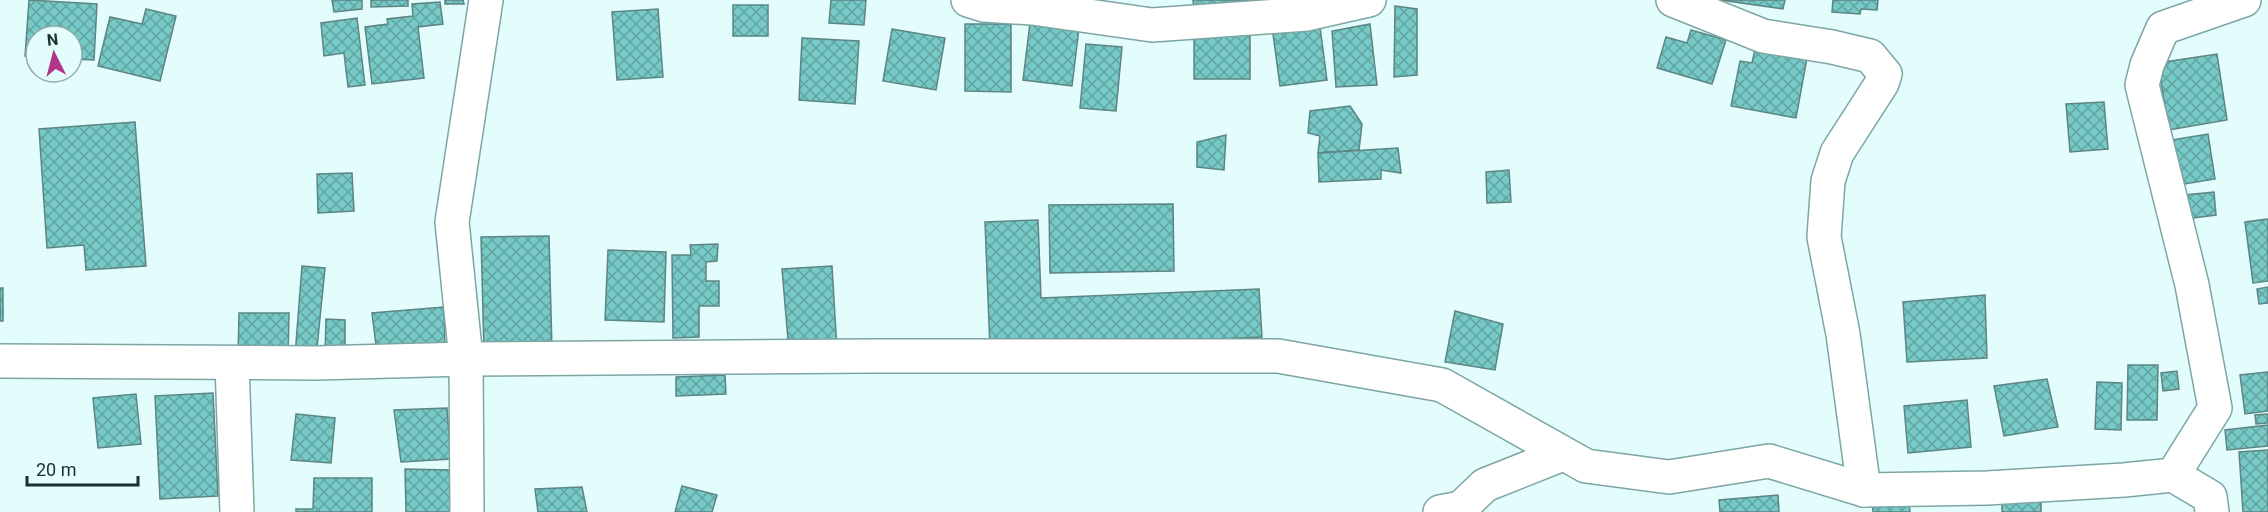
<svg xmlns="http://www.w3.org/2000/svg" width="2268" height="512" viewBox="0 0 2268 512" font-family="Roboto,sans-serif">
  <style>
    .building { fill: url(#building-cross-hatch); stroke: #5c8583; stroke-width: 1.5 }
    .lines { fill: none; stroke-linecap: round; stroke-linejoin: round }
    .street-casing { stroke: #7ca6a4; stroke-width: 36 }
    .street { stroke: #fff; stroke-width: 33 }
  </style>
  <defs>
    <pattern id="building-cross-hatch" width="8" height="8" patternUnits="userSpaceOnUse" patternTransform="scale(1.5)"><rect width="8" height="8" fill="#76c9c6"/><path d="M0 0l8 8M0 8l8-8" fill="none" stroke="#60a4a1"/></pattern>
  </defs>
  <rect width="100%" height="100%" fill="#e3fdfc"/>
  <g class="building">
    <polygon points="29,0 97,4 94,60 72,59 72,36 36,36 36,57 25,56"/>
    <polygon points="332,0 362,0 362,9 334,12"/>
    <polygon points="371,0 408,0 408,6 371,7"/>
    <polygon points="445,0 463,0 464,4 445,4"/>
    <polygon points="831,0 866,0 864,25 829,23"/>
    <polygon points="1193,0 1259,0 1260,6 1194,10"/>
    <polygon points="1720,0 1785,0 1783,9"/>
    <polygon points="1833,0 1878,0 1877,10 1861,9 1860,14 1832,12"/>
    <polygon points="440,2 443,24 418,27 424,78 372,84 365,27 388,24 387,19 413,16 412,4"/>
    <rect x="733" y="5" width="35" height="31"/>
    <polygon points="1395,6 1417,9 1417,75 1394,77"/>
    <polygon points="146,9 176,16 160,81 98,66 110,17 142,24"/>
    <polygon points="658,9 663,77 617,80 612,12"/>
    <polygon points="1031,15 1080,20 1072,86 1023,80"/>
    <polygon points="357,18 365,85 348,87 344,53 324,56 321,23"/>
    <polygon points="965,24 1011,24 1011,92 965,91"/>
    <polygon points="1370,24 1377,85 1336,87 1332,31"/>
    <polygon points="1320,27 1327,80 1280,86 1273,34"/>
    <polygon points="892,29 945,38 936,90 883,81"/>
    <polygon points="1691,30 1726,40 1712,84 1657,68 1666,37 1687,43"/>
    <rect x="1194" y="31" width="56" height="48"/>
    <polygon points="802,38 859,41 855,104 799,100"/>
    <polygon points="1086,44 1122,47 1116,111 1080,108"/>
    <polygon points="1755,49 1807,58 1796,118 1731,106 1740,61 1752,63"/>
    <polygon points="2217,54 2227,120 2169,130 2158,63"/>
    <polygon points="2104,102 2108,149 2070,152 2066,104"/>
    <polygon points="1350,106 1362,124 1359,150 1318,153 1320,136 1308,133 1310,111"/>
    <polygon points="135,122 146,266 86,270 84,245 47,248 39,129"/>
    <polygon points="2208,134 2215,179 2179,185 2171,140"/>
    <polygon points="1226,135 1224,170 1197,167 1197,142"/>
    <polygon points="1398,148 1401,173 1381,170 1381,179 1319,182 1318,153"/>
    <polygon points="1509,170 1511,202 1487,203 1486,172"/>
    <polygon points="352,173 354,211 318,213 317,174"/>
    <polygon points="2214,192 2216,215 2186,219 2184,195"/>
    <polygon points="1173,204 1174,271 1050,273 1049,205"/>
    <polygon points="2268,219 2268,281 2253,283 2245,222"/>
    <polygon points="1038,220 1041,298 1259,289 1262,337 990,349 985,222"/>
    <polygon points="549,236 552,350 484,351 481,237"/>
    <polygon points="718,244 717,261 706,262 706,281 719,281 719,306 699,306 699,337 673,338 672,255 691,255 690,245"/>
    <polygon points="608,250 666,252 664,322 605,320"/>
    <polygon points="302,266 325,268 316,358 295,356"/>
    <polygon points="832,266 837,350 789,352 782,269"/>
    <polygon points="2268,287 2268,303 2259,304 2257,289"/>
    <rect x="0" y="288" width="3" height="33"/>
    <polygon points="1985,295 1987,358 1907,362 1903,302"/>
    <polygon points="444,307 445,351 377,353 372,313"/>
    <polygon points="1455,311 1503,324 1495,370 1445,362"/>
    <polygon points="239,313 289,313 288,358 238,357"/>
    <polygon points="326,319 345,320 345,356 325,356"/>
    <polygon points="2128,365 2158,365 2157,420 2127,420"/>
    <polygon points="2177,371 2179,389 2163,391 2161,373"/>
    <polygon points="2268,372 2268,411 2245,414 2240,375"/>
    <polygon points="725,375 726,394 676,396 676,377"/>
    <polygon points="2047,379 2058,427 2004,436 1994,386"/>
    <polygon points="2097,382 2122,383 2121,430 2095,429"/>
    <polygon points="213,393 218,496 160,499 155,396"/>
    <polygon points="136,394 141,444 98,448 93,398"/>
    <polygon points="1967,400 1971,447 1908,453 1904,406"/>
    <polygon points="447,408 451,459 401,462 394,410"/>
    <polygon points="296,414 335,418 331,463 291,460"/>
    <polygon points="2268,414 2268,423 2256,424 2255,415"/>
    <polygon points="2268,425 2268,446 2227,450 2225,430"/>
    <polygon points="2268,450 2268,512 2243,512 2239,452"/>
    <polygon points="405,469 450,470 451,512 406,512"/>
    <polygon points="314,478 372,478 372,512 296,512 296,509 313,509"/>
    <polygon points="682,486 717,495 712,512 675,512"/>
    <polygon points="582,487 587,512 538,512 535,489"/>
    <polygon points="1908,493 1910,512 1873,512 1872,496"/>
    <polygon points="1778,495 1779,512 1720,512 1719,500"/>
    <rect x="2002" y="502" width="39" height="10"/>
  </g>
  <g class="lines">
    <g class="street-casing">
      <g id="street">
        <polyline points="968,0 984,5 1032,8 1152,25 1307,14 1369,0"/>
        <polyline points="1673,0 1763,36 1832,47 1870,56 1885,74 1882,83 1837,153 1828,181 1824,237 1843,334 1864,490"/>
        <polyline points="0,361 316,363 466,359 870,356 1278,356 1442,385 1586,466 1669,477 1769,461 1864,490 1987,488 2124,480 2173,475 2215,408 2192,285 2142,85 2147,65 2163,28 2244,0"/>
        <polyline points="232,363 237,512"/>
        <polyline points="2173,475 2210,497 2212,512"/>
        <polyline points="467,512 466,359 452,222 486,0"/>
        <polyline points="1440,512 1461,508 1485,485 1563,454"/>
      </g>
    </g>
    <use href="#street" class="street"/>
  </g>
  <g transform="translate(54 54) rotate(354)"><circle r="28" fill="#e3fdfc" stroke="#94abaa" stroke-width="1.5"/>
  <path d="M0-4.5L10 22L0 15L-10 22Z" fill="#b0368a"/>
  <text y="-9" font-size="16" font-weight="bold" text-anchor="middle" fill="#1e2f2f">N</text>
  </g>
  <path d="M27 476v9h111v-9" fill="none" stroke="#1e2f2f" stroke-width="3"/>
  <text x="36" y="476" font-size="18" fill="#1e2f2f" stroke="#e3fdfc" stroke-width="4.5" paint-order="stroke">20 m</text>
</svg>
